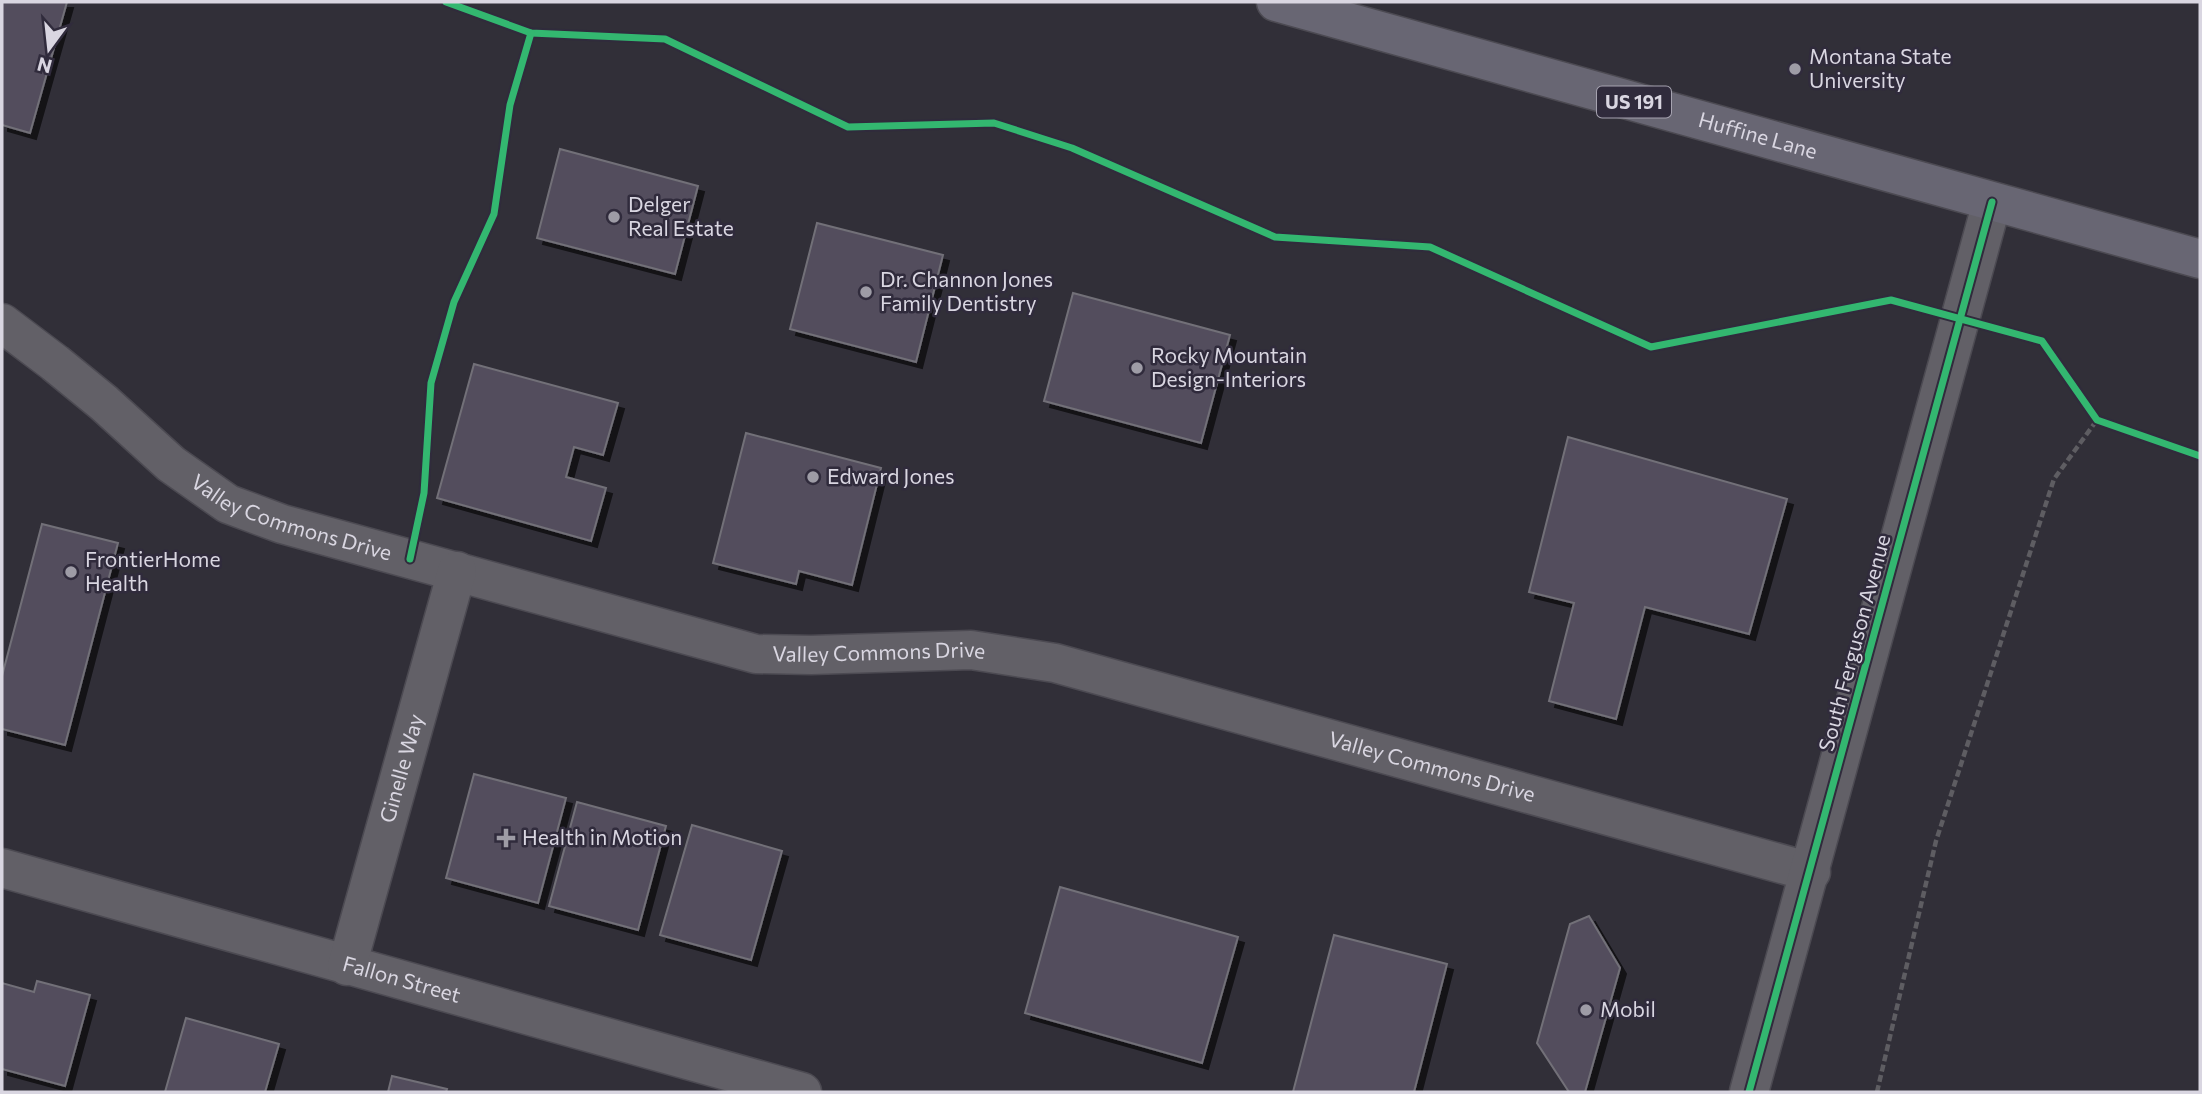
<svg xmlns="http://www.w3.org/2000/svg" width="2202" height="1094" viewBox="0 0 2202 1094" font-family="Commissioner,sans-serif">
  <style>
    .building { fill: #534e5d; stroke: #727078; stroke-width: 2; filter: url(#shadow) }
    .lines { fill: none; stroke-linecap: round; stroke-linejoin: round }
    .minor-casing { stroke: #4c4a52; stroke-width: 41 }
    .highway-casing { stroke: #4c4a52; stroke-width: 41 }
    .path { stroke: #5e5d62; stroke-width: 4.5; stroke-dasharray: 7 3.5; stroke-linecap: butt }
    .minor { stroke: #626067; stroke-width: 38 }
    .highway { stroke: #686673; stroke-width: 38 }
    .cycleway-casing { stroke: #302b3c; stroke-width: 11 }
    .cycleway { stroke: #33b770; stroke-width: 7 }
    .poi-dot { fill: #9e9ca6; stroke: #302b3c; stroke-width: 2.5 }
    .labels { text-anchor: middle; stroke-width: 5; stroke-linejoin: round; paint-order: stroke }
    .shield { fill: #302b3c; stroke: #a6a3b0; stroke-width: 2 }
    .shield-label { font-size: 19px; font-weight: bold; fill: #d9d6e1 }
    .poi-label { font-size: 21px; fill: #d9d6e1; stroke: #302b3c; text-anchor: start }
    .street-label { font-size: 21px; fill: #d9d6e1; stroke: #302b3c }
  </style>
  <defs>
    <filter id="shadow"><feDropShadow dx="6" dy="6" stdDeviation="0" flood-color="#0009"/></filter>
  </defs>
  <rect width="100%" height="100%" fill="#312f38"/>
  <g class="building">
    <polygon points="2,2 67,2 30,133 2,125"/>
    <polygon points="560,149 698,186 675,274 537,238"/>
    <polygon points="817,223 943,255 916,362 790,329"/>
    <polygon points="1073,293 1230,335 1201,443 1044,401"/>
    <polygon points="474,364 618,403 603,455 574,447 566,477 606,488 591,541 437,498"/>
    <polygon points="746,433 881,468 852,585 799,571 796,584 713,563"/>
    <polygon points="1568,437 1787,499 1749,634 1645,607 1616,719 1549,701 1574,603 1529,592"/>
    <polygon points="42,524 118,543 65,745 2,729 2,676"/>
    <polygon points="474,774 566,798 538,903 446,878"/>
    <polygon points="577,802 666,826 638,930 549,906"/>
    <polygon points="692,825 782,851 751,960 660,935"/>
    <polygon points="1060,887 1238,937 1202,1063 1025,1013"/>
    <polygon points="1589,916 1620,968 1585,1092 1569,1092 1537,1043 1570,924"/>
    <polygon points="1334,935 1447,964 1414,1092 1293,1092"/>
    <polygon points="37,981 90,995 65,1086 2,1069 2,983 34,992"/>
    <polygon points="186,1018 279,1044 265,1092 165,1092"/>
    <polygon points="392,1076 447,1089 446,1092 388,1092"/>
  </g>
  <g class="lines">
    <g class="minor-casing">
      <g id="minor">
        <path id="s1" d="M2,323L55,363L104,403L171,464L228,504L282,524L756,654L811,655L971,650L1055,663L1811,872"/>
        <path id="s2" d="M2,868L802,1092"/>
        <path id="s3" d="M347,966L457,571"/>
        <polyline points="1749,1092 1992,202"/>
      </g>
    </g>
    <g class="highway-casing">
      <g id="highway">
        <path id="s4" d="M1276,2L2200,259"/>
      </g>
    </g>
    <polyline class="path" points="1877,1092 1936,841 2054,479 2097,420"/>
    <use href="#minor" class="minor"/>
    <use href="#highway" class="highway"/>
    <g class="cycleway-casing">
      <g id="cycleway">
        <polyline points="446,2 531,33 665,39 848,127 994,123 1072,148 1275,237 1430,247 1651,347 1891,300 2042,341 2097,420 2200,456"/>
        <polyline points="410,559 424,493 431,383 454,302 494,214 510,105 531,33"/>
        <polyline points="1749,1092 1992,202"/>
      </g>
    </g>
    <use href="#cycleway" class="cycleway"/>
  </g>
  <g class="poi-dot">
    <circle cx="1795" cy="69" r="7"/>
    <circle cx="614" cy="217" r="7"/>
    <circle cx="866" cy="292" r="7"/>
    <circle cx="1137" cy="368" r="7"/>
    <circle cx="813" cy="477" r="7"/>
    <circle cx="71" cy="572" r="7"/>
    <path d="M502.5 827.5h7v7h7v7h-7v7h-7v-7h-7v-7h7z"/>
    <circle cx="1586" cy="1010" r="7"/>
  </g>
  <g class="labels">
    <rect class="shield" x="1597" y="86.5" width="74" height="31" rx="5"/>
    <g class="shield-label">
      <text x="1634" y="109">US 191</text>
    </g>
    <g class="poi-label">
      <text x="1809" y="64">Montana State<tspan x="1809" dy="24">University</tspan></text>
      <text x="628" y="212">Delger<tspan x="628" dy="24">Real Estate</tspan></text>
      <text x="880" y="287">Dr. Channon Jones<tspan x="880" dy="24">Family Dentistry</tspan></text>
      <text x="1151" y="363">Rocky Mountain<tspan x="1151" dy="24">Design-Interiors</tspan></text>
      <text x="827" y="484">Edward Jones</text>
      <text x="85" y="567">FrontierHome<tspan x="85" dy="24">Health</tspan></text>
      <text x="522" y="845">Health in Motion</text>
      <text x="1600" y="1017">Mobil</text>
    </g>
    <g class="street-label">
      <text dy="7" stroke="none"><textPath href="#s4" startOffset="500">Huffine Lane</textPath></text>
      <text dy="7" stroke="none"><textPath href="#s1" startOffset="354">Valley Commons Drive</textPath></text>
      <text transform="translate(1855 643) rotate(-75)" y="7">South Ferguson Avenue</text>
      <text dy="7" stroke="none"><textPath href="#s1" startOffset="962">Valley Commons Drive</textPath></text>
      <text dy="7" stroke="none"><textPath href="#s1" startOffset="1530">Valley Commons Drive</textPath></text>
      <text dy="7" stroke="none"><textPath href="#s3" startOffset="205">Ginelle Way</textPath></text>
      <text dy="7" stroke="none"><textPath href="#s2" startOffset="415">Fallon Street</textPath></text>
    </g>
  </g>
  <rect width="2202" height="1094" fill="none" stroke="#d9d6e1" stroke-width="7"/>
  <g transform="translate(49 49) rotate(195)" stroke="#302b3c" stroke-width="5" paint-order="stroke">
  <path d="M0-5L12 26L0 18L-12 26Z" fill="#d9d6e1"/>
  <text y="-10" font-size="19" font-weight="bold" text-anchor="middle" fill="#d9d6e1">N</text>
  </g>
</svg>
